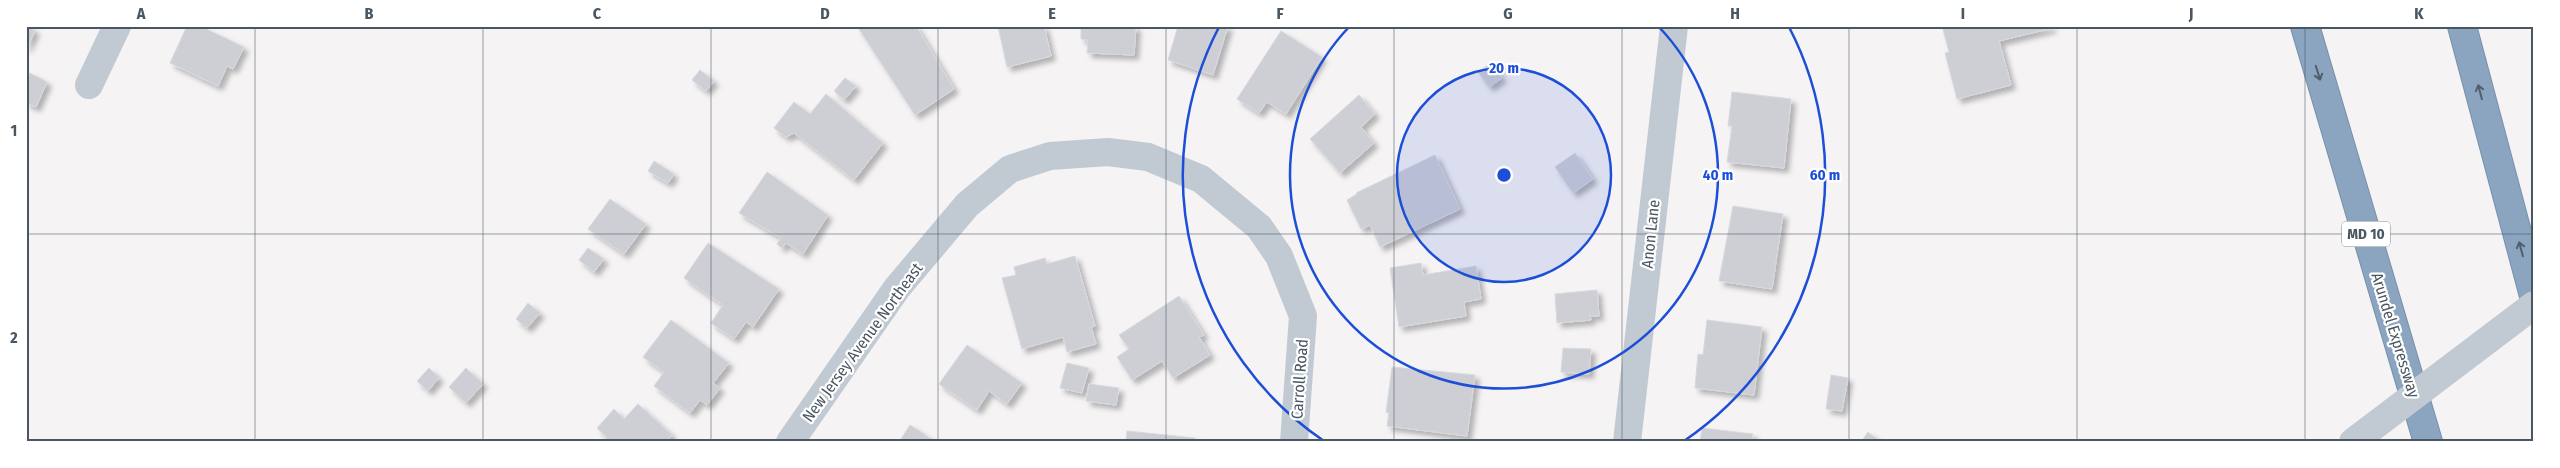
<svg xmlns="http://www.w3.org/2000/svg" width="2560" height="468" viewBox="0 0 2560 468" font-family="'Fira Sans Condensed',sans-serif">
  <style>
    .building { fill: #cdcfd5; stroke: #d7d9de; filter: url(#shadow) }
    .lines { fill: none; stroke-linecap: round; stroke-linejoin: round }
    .motorway-casing { stroke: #7690ad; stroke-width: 30 }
    .minor { stroke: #c1cad2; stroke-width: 28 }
    .motorway { stroke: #8ba5c1; stroke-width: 28 }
    .minor-bridge { stroke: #c1cad2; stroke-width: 28 }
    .oneway { stroke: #505e6b }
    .grid { fill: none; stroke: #4a5661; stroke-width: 1; stroke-opacity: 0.55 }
    .ring { fill: none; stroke: #1d4ed8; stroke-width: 2.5 }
    .labels { text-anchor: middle; stroke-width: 4.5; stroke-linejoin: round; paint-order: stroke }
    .shield { fill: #fff; stroke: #808990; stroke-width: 1 }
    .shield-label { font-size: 15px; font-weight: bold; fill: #4a5661 }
    .street-label { font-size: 16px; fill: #4a5661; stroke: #fff }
    .centre { fill: #1d4ed8; stroke: #fff; stroke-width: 2.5 }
    .ring-label { font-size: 15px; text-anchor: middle; font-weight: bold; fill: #1d4ed8; stroke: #fff; stroke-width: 4.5; stroke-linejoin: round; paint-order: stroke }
    .neatline { fill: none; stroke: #4a5661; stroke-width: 2 }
    .grid-label { font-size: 16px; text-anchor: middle; font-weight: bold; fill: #4a5661 }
  </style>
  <defs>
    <filter id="shadow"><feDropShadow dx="4.5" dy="4.5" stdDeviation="2.5" flood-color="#0004"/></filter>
  </defs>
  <rect width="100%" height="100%" fill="#f5f3f3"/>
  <g class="building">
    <polygon points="26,26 32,26 31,29 35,31 26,49"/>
    <polygon points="187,26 200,26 244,47 233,69 227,66 218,86 170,63"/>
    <polygon points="857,26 916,26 954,89 915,115"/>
    <polygon points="998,26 1044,26 1051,56 1007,67"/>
    <polygon points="1081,26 1136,26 1134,55 1087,53 1088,40 1081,39"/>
    <polygon points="1178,26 1228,26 1213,75 1168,60"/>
    <polygon points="1942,26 2052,26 2052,28 1999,41 2011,85 1957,99 1945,53 1949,52"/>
    <polygon points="1281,31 1322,57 1286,114 1267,102 1259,113 1237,99"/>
    <polygon points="1491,63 1502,78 1489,87 1478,72"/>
    <polygon points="700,70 714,81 706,91 692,80"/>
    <polygon points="30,73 47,82 36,107 26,103 26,81"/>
    <polygon points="845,78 856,86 844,100 834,91"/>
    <polygon points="1732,92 1791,99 1784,168 1727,162 1732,126 1728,126"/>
    <polygon points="826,94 883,143 854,180 794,133 786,137 774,128 794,102 810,114"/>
    <polygon points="1359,95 1375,114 1361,127 1374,143 1340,173 1310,139"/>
    <polygon points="1575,153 1593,179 1573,193 1555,167"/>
    <polygon points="1435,155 1460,209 1380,247 1370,225 1361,229 1347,200 1357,194 1356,193"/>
    <polygon points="654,161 674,174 668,183 648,171"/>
    <polygon points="767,172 828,215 803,254 786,243 782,248 777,244 781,238 739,213"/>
    <polygon points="610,199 646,224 624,254 588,229"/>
    <polygon points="1733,206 1783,214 1772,289 1719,281"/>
    <polygon points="708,243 779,289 753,327 746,322 734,339 711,323 723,305 684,278"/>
    <polygon points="588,248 604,259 594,272 579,260"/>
    <polygon points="1075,256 1095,326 1091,327 1096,344 1067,352 1063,337 1022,349 1002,278 1016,275 1014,267 1045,258 1047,264"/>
    <polygon points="1421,263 1423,275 1476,266 1481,299 1464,302 1466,316 1399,327 1390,268"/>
    <polygon points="1597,290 1599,316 1590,316 1591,320 1557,323 1555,294"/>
    <polygon points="1179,296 1204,335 1199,337 1210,355 1173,378 1162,361 1132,380 1117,357 1129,349 1119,335"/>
    <polygon points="528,303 540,313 527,328 516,319"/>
    <polygon points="671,320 729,363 713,383 720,388 707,405 700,400 690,413 654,386 664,372 643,357"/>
    <polygon points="1707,320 1762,327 1754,395 1695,388 1698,354 1703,355"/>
    <polygon points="967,345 1022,383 1007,404 989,391 977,410 939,384"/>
    <polygon points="1563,348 1591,349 1589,374 1561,372"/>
    <polygon points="1067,363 1089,368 1082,393 1060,388"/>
    <polygon points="1392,367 1475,375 1467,436 1387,426 1389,413 1386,412"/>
    <polygon points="429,368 439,378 428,391 417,381"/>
    <polygon points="466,368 483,384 466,403 449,387"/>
    <polygon points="1831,375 1848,378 1842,411 1826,409"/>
    <polygon points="1089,384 1119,388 1116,405 1086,401"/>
    <polygon points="638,404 672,435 666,442 603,442 607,437 597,428 614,409 624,419"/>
    <polygon points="910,425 921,432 935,442 899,442"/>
    <polygon points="1702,428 1753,434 1752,442 1700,442"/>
    <polygon points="1127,431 1195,438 1194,442 1126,442"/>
    <polygon points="1868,432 1869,433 1881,442 1861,442"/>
  </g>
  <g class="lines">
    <g class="motorway-casing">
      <g id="motorway">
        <polyline points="2305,26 2428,442"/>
        <polyline points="2462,26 2534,296"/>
      </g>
    </g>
    <g class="minor">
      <polyline points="89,85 117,26"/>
      <polyline points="790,442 897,288 967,205 1010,169 1050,156 1108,152 1148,157 1201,179 1259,227 1279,256 1303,316 1294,442"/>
      <polyline points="1627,442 1674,26"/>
    </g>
    <use href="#motorway" class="motorway"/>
    <polyline class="minor-bridge" points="2353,442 2534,305"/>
  </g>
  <defs><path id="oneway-shaft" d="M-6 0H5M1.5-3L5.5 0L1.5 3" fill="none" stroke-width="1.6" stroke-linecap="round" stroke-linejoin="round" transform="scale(1.25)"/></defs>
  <g class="oneway">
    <use href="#oneway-shaft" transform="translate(2318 73) rotate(73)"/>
    <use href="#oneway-shaft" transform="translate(2480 92) rotate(-105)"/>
    <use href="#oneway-shaft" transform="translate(2521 249) rotate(-105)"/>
  </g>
  <path class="grid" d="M255,26V442M483,26V442M711,26V442M938,26V442M1166,26V442M1394,26V442M1622,26V442M1849,26V442M2077,26V442M2305,26V442M26,234H2534"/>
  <circle cx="1504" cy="175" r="107" fill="#1d4ed8" fill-opacity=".12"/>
  <g class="ring">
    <circle cx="1504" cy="175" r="107"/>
    <path d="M1658 26A214 214 0 1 1 1350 26"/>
    <path d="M1324 441A321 321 0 0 1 1219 27M1789 27A321 321 0 0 1 1684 441"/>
  </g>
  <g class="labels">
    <rect class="shield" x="2342" y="221.5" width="48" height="25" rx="4"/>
    <g class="shield-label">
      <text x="2366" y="239">MD 10</text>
    </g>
    <g class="street-label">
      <text transform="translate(1650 234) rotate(-84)" y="6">Anon Lane</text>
      <text transform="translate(2396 335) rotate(73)" y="6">Arundel Expressway</text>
      <text transform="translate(862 342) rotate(-54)" y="6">New Jersey Avenue Northeast</text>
      <text transform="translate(1299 379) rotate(-86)" y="6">Carroll Road</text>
    </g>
  </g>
  <circle cx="1504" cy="175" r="8" class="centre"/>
  <g class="ring-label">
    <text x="1504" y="73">20 m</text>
    <text x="1718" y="180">40 m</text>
    <text x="1825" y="180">60 m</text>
  </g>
  <rect width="2560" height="468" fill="none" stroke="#ffffff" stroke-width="55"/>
  <rect x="28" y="28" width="2504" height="412" class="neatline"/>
  <g class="grid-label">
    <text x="141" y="19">A</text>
    <text x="369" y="19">B</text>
    <text x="597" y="19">C</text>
    <text x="825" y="19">D</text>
    <text x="1052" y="19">E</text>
    <text x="1280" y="19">F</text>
    <text x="1508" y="19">G</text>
    <text x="1735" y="19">H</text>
    <text x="1963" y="19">I</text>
    <text x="2191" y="19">J</text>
    <text x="2419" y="19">K</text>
    <text x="14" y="136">1</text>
    <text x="14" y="343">2</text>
  </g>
</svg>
